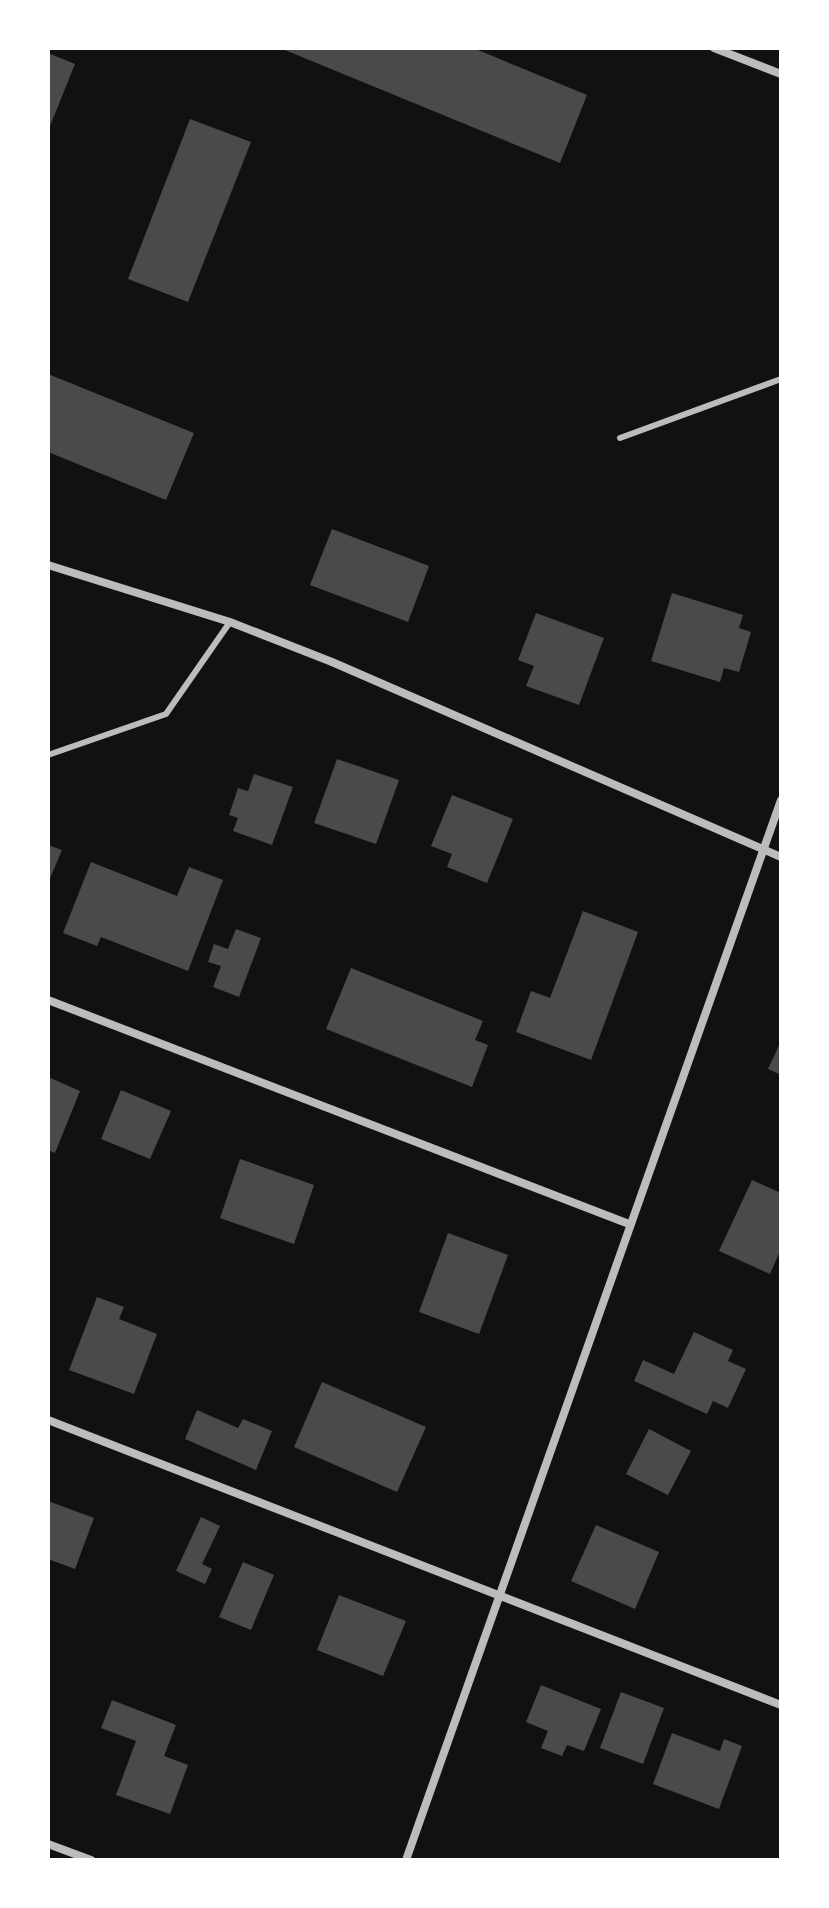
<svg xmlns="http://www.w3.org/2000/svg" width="829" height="1908" viewBox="0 0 829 1908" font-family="Montserrat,sans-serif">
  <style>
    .building { fill: #4a4a4a }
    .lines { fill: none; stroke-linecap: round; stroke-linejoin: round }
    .service { stroke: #bcbcbc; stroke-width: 6 }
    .minor { stroke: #bcbcbc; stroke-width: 8 }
  </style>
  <rect width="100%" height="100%" fill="#111"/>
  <g class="building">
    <polygon points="280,48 473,48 587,95 560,163"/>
    <polygon points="48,53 75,64 48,131"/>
    <polygon points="190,119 251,142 188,302 128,279"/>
    <polygon points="48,374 194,433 166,500 48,452"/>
    <polygon points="332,529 429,566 408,622 310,585"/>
    <polygon points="672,593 743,615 739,628 751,632 739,672 724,668 720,682 651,661"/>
    <polygon points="536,613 604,638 579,705 526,686 534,666 518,660"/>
    <polygon points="337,759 399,780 376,844 314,823"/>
    <polygon points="254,774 293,787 272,845 233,831 238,818 229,815 238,788 248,791"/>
    <polygon points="452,795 513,819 487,883 447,867 452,854 431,846"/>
    <polygon points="48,845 62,850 48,883"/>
    <polygon points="91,862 177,896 189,867 223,880 188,971 101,937 97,946 63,933"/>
    <polygon points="583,911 638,932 591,1060 516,1032 531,991 550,998"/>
    <polygon points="236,929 261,938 239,997 213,987 221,966 208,962 214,944 228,949"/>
    <polygon points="351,968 483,1021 475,1040 488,1045 472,1087 326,1029"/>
    <polygon points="781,1041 781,1075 768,1069"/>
    <polygon points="48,1077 80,1091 55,1153 48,1150"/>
    <polygon points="121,1090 171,1111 150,1159 101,1139"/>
    <polygon points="240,1159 314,1185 294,1244 220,1218"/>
    <polygon points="752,1180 781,1193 781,1249 770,1274 719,1251"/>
    <polygon points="448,1233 508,1255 479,1334 419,1312"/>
    <polygon points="97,1297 124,1307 119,1319 157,1334 134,1394 69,1370"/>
    <polygon points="694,1332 733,1350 728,1361 746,1369 728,1408 713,1401 707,1414 634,1381 643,1360 674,1374"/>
    <polygon points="322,1382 426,1427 397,1492 294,1447"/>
    <polygon points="197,1410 238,1428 243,1419 272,1431 256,1470 185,1439"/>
    <polygon points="649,1429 691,1451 668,1495 626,1474"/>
    <polygon points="48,1501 94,1518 75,1569 48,1559"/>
    <polygon points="201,1517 220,1526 202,1564 212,1569 205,1584 176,1571"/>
    <polygon points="596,1525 659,1552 635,1609 571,1581"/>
    <polygon points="243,1562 274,1575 251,1630 219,1617"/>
    <polygon points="339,1595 406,1621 383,1676 317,1650"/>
    <polygon points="541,1685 601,1709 584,1751 567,1745 562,1756 541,1748 548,1731 526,1722"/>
    <polygon points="621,1692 664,1708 643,1764 600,1748"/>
    <polygon points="112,1700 176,1725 164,1756 188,1765 170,1814 116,1795 136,1741 101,1728"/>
    <polygon points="672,1733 720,1751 724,1739 742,1746 719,1809 653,1784"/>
  </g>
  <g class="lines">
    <g class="service">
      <polyline points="620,438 781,379"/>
      <polyline points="48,755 166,714 230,622"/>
    </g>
    <g class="minor">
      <polyline points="714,48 781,74"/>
      <polyline points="48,565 230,622 332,662 781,857"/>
      <polyline points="48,1000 629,1224"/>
      <polyline points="48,1420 781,1705"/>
      <polyline points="48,1844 91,1860"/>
      <polyline points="406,1860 781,800"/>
    </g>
  </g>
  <rect width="829" height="1908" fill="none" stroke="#ffffff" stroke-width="100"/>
</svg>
